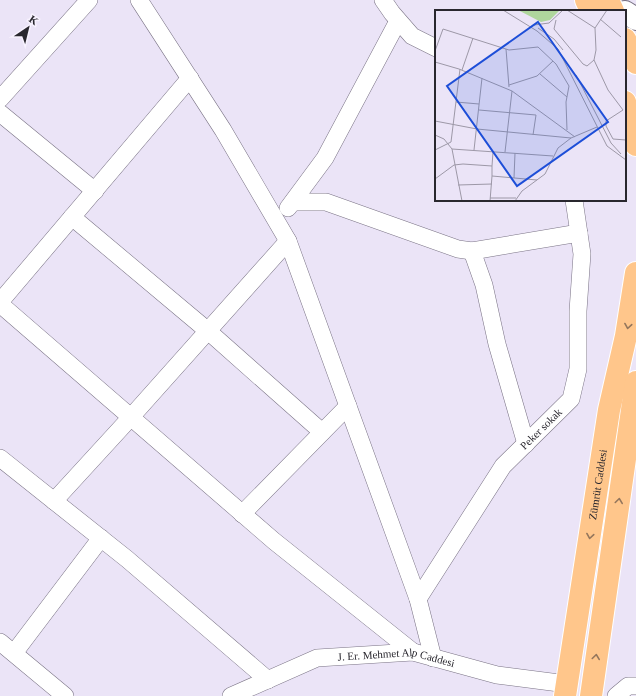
<svg xmlns="http://www.w3.org/2000/svg" width="636" height="696" viewBox="0 0 636 696" font-family="Georgia,serif">
  <style>
    .lines { fill: none; stroke-linecap: round; stroke-linejoin: round }
    .street-casing { stroke: #7a7385; stroke-width: 18 }
    .secondary-casing { stroke: #7a7385; stroke-width: 24 }
    .highway-casing { stroke: #fff; stroke-width: 24 }
    .street { stroke: #fff; stroke-width: 17 }
    .secondary { stroke: #fff; stroke-width: 22 }
    .highway { stroke: #ffc68b; stroke-width: 22 }
    .oneway { stroke: #94765c }
    .labels { text-anchor: middle; stroke-width: 3; stroke-linejoin: round; paint-order: stroke }
    .street-label { font-size: 11px; fill: #29272e; stroke: #f7f2fe }
    .inset-road { fill: none; stroke: #9d98a7; stroke-width: 1 }
    .view { fill: #1d4ed8; fill-opacity: 0.15; stroke: #1d4ed8; stroke-width: 2 }
    .inset-edge { fill: none; stroke: #29272e; stroke-width: 2 }
  </style>
  <rect width="100%" height="100%" fill="#ebe4f7"/>
  <g class="lines">
    <g class="street-casing">
      <g id="street">
        <polyline points="139,0 223,130 288,241 418,599 433,658"/>
        <polyline points="383,0 392,13 412,36 436,48"/>
        <polyline points="0,99 89,0"/>
        <polyline points="0,113 95,191"/>
        <polyline points="293,202 326,202 458,249 472,251 579,233"/>
        <polyline points="288,208 325,158 398,21"/>
        <polyline points="72,217 208,331 322,432"/>
        <polyline points="472,251 484,285 497,344 526,444"/>
        <polyline points="0,302 190,78"/>
        <polyline points="0,304 274,541 413,652"/>
        <polyline points="0,458 127,559 268,680"/>
        <polyline points="54,501 131,417 288,241"/>
        <polyline points="242,514 348,406"/>
        <path id="s1" d="M418,599L503,466L571,399L578,369V311L582,254L574,200"/>
        <polyline points="0,642 65,696"/>
        <polyline points="14,653 101,538"/>
        <path id="s2" d="M231,696L317,658L413,652L497,675L567,684"/>
        <polyline points="616,696 628,686 636,686"/>
      </g>
    </g>
    <g class="secondary-casing">
      <polyline id="secondary" points="625,12 636,19"/>
    </g>
    <g class="highway-casing">
      <g id="highway">
        <polyline points="586,0 591,11"/>
        <polyline points="608,0 613,11"/>
        <polyline points="625,39 636,63"/>
        <polyline points="625,102 634,131 636,145"/>
        <path id="s3" d="M565,696L609,410L626,336L636,273"/>
        <polyline points="591,696 636,382"/>
      </g>
    </g>
    <use href="#street" class="street"/>
    <use href="#secondary" class="secondary"/>
    <use href="#highway" class="highway"/>
  </g>
  <defs><path id="oneway-chevron" d="M-2-3.5L2.5 0L-2 3.5" fill="none" stroke-width="1.6" stroke-linecap="round" stroke-linejoin="round"/></defs>
  <g class="oneway">
    <use href="#oneway-chevron" transform="translate(628 326) rotate(99)"/>
    <use href="#oneway-chevron" transform="translate(619 501) rotate(-82)"/>
    <use href="#oneway-chevron" transform="translate(590 536) rotate(99)"/>
    <use href="#oneway-chevron" transform="translate(596 657) rotate(-82)"/>
  </g>
  <g class="labels">
    <g class="street-label">
      <text dy="4" stroke="none"><textPath href="#s1" startOffset="211">Peker sokak</textPath></text>
      <text dy="4" stroke="none"><textPath href="#s3" startOffset="214">Zümrüt Caddesi</textPath></text>
      <text dy="4" stroke="none"><textPath href="#s2" startOffset="174">J. Er. Mehmet Alp Caddesi</textPath></text>
    </g>
  </g>
  <g transform="translate(435 10)">
    <rect width="191" height="191" fill="#ebe4f7"/>
    <path d="M83,0H125L115,10L106,12Z" fill="#afd69d"/>
    <path class="inset-road" d="M68,0L102,21L123,39L172,136L191,150M132,0L160,18L161,40L159,50M165,9L186,27M121,10L119,19L148,54L152,56L159,50L173,80L188,100L171,111V116L178,129L191,130M99,15L114,13L128,0M103,18L119,29L128,40M160,18L172,0M71,39L74,77M0,41L8,19L74,40L103,37L121,54L134,76L131,92L132,120M0,52L24,59L77,81L140,127M27,60L38,28M105,64L132,87M141,65L176,133L186,144M74,75L102,66L118,51M21,92L44,94M44,100L101,105M0,111L42,119L136,128M0,125L9,129L17,139L118,146M98,125L101,105M17,139L27,191M0,140L16,132L25,59M39,140L47,68M70,142L77,81M57,156L58,142M79,168L80,143M0,169L19,155L28,154L57,156V166L102,170M23,175L57,174M55,188H81M55,191L57,166M80,191L87,181L110,164L123,138L136,128L162,117"/>
    <path class="view" d="M103,12L173,112L82,176L12,76Z"/>
    <rect width="191" height="191" class="inset-edge"/>
  </g>
  <g transform="translate(28 28) rotate(35)" stroke="#f7f2fe" stroke-width="3" paint-order="stroke">
  <path d="M0-3L7 15L0 10L-7 15Z" fill="#29272e"/>
  <text y="-6" font-size="11" font-weight="bold" text-anchor="middle" fill="#29272e">K</text>
  </g>
</svg>
